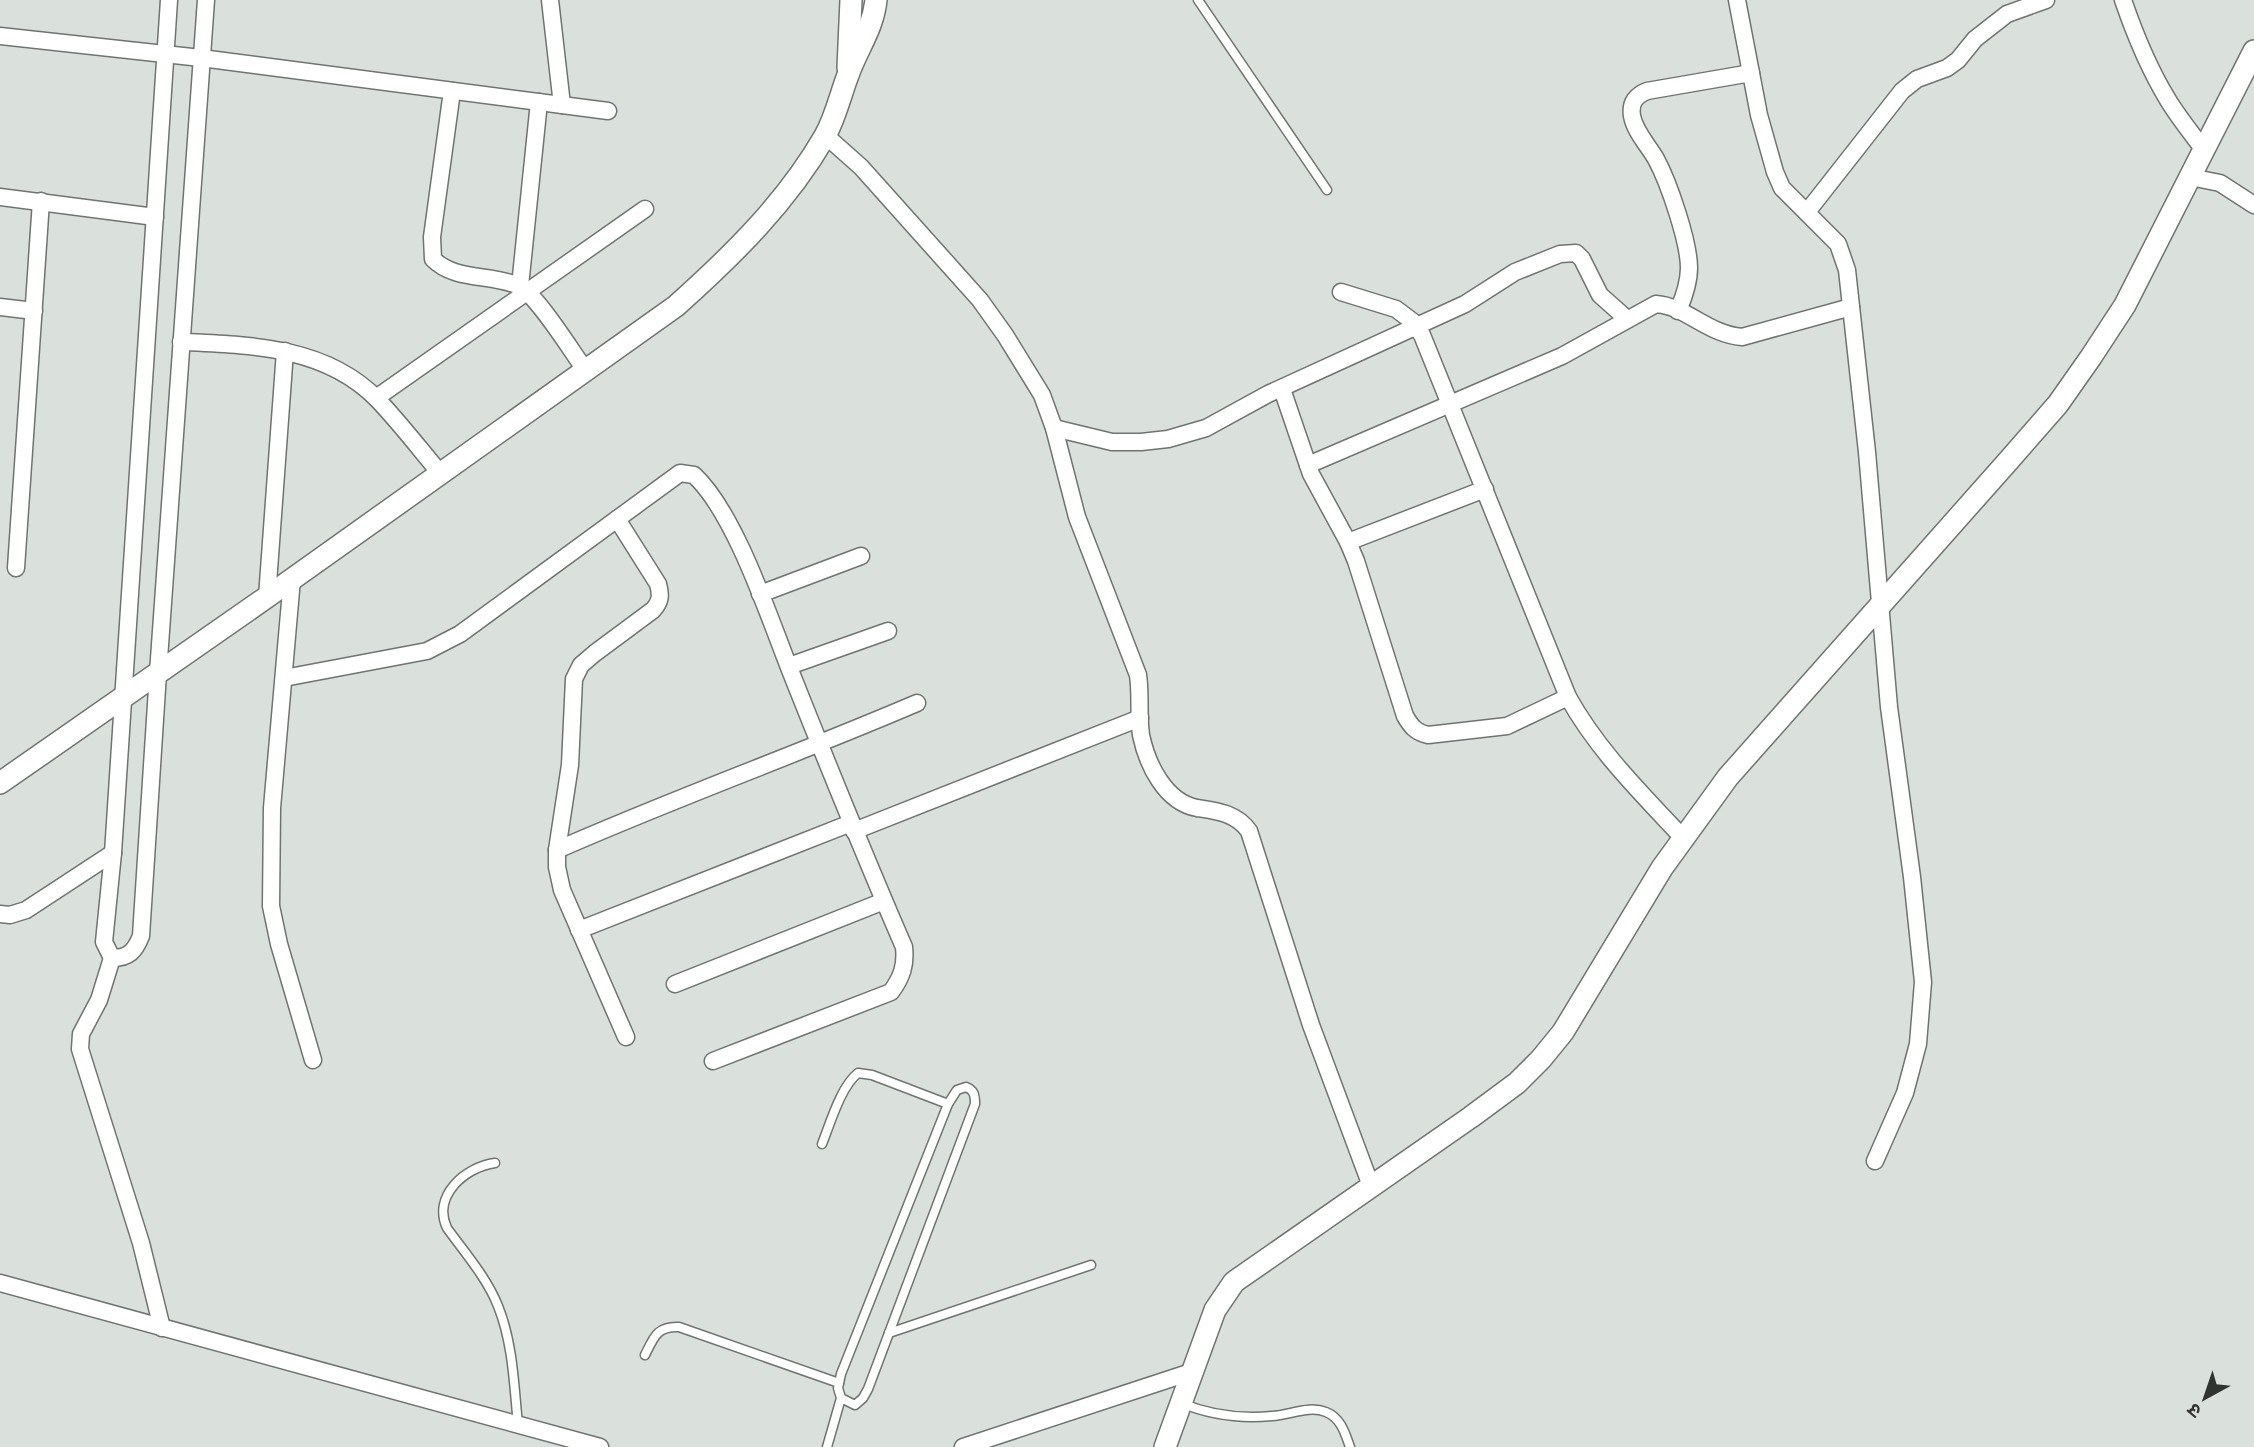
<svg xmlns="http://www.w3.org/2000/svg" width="2254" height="1447" font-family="'Source Sans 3','Noto Sans Devanagari',sans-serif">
<rect width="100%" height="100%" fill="#dae0dc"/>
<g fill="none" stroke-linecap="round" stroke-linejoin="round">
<g stroke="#6f7470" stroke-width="11">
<g id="lane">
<path d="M1198 0 1327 190"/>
<path d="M822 1144C830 1124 841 1086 858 1073L872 1075 948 1104"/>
<path d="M495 1163C465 1167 432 1196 447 1228 465 1253 487 1278 498 1306 513 1343 514 1385 518 1425"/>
<path d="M889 1333 1091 1265"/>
<path d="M645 1355C654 1337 657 1326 679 1327L839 1383"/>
<path d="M1181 1403C1210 1415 1240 1419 1272 1416 1290 1415 1309 1405 1326 1412 1341 1418 1345 1433 1350 1447"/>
<path d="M827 1447 841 1398 838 1388 841 1374 948 1104 957 1090 966 1087C974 1090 975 1095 975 1104L868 1389 863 1398 855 1405 841 1398"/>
</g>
</g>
<g stroke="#6f7470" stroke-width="19">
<g id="street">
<path d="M169 0 113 853 104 942 112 958C129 958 135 951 141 936L158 673 206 0"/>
<path d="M550 0 562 105"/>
<path d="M1737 0 1759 115 1775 172 1782 188 1838 244 1847 270 1867 452 1889 707 1912 877 1923 982 1918 1044 1905 1093 1875 1161"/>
<path d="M2123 0C2135 35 2149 69 2168 100 2179 118 2192 134 2204 150"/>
<path d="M0 36 201 58 608 111"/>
<path d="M452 91 432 237 433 259C454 281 493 274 519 286 537 295 572 352 586 371"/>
<path d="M825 135 861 167 980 300 1005 335 1042 395 1054 428 1077 517 1138 675C1141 695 1138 715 1141 735 1147 764 1165 802 1197 808 1217 811 1236 813 1249 831L1311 1025 1371 1186"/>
<path d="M2190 177 2220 183 2254 205"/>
<path d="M0 197 155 217"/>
<path d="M1807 212 1902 91 1917 79 1947 68 1958 60 1975 39 2007 14 2046 0"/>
<path d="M520 286 539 102"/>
<path d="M1341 292 1396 309 1412 321 1422 335 1568 697C1598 751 1641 793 1683 838"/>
<path d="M0 307 34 311"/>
<path d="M1678 311C1684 297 1689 283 1689 268 1689 242 1669 183 1656 159 1648 145 1635 132 1632 116 1630 103 1635 96 1647 91L1751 73"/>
<path d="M181 342C250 345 325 346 377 399 399 422 419 448 440 473"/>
<path d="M1282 389 1311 474 1348 542 1356 561 1405 716C1411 726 1415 732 1428 735L1507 726 1568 697"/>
<path d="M376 398 645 209"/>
<path d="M1054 428 1112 442H1141L1168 439 1206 428 1268 394 1465 304 1515 272 1560 254 1576 253 1582 259 1600 295 1627 319"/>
<path d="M1308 465 1562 356 1656 304C1686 306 1707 334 1742 337L1851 307"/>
<path d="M617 519 658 584C661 595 661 601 653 610L595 653 581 665 574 679 570 765 557 850V867L562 890 626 1037"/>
<path d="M1348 542 1485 489"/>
<path d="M16 568 41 201"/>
<path d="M292 579 272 808 271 906 279 944 313 1060"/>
<path d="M760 594 861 556"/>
<path d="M267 597 285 351"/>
<path d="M789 666 888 631"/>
<path d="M284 678 427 651 460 634 680 473 694 475C735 513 769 617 790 670 827 763 864 855 904 947 906 965 902 977 891 992L713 1061"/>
<path d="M854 831 1140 718"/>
<path d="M557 850C675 798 798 754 917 703"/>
<path d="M0 914 10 915 26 910 113 853"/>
<path d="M579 930 851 823"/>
<path d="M112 958 99 1000 81 1034 80 1049 141 1243 162 1328"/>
<path d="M675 984 884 901"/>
<path d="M0 1283 600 1447"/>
<path d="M963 1447 1191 1372"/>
</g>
</g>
<g stroke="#6f7470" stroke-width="24">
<g id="secondary">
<path d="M848 68 851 0"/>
<path d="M0 783 267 597 676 306C733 255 787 202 825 136 836 116 840 96 848 75 857 49 873 29 876 0"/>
<path d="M1165 1447 1215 1310 1234 1282 1471 1117 1517 1083 1541 1059 1563 1032 1662 868 1728 777 2010 459 2058 404 2091 357 2125 305 2254 51"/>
</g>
</g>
<use href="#lane" stroke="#fff" stroke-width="8"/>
<use href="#street" stroke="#fff" stroke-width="16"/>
<use href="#secondary" stroke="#fff" stroke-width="21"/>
</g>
<g transform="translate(2205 1398) rotate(220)" stroke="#dae0dc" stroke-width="5" paint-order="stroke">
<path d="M0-5L12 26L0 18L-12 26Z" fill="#313331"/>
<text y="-10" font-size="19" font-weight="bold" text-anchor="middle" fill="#313331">उ</text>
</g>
</svg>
